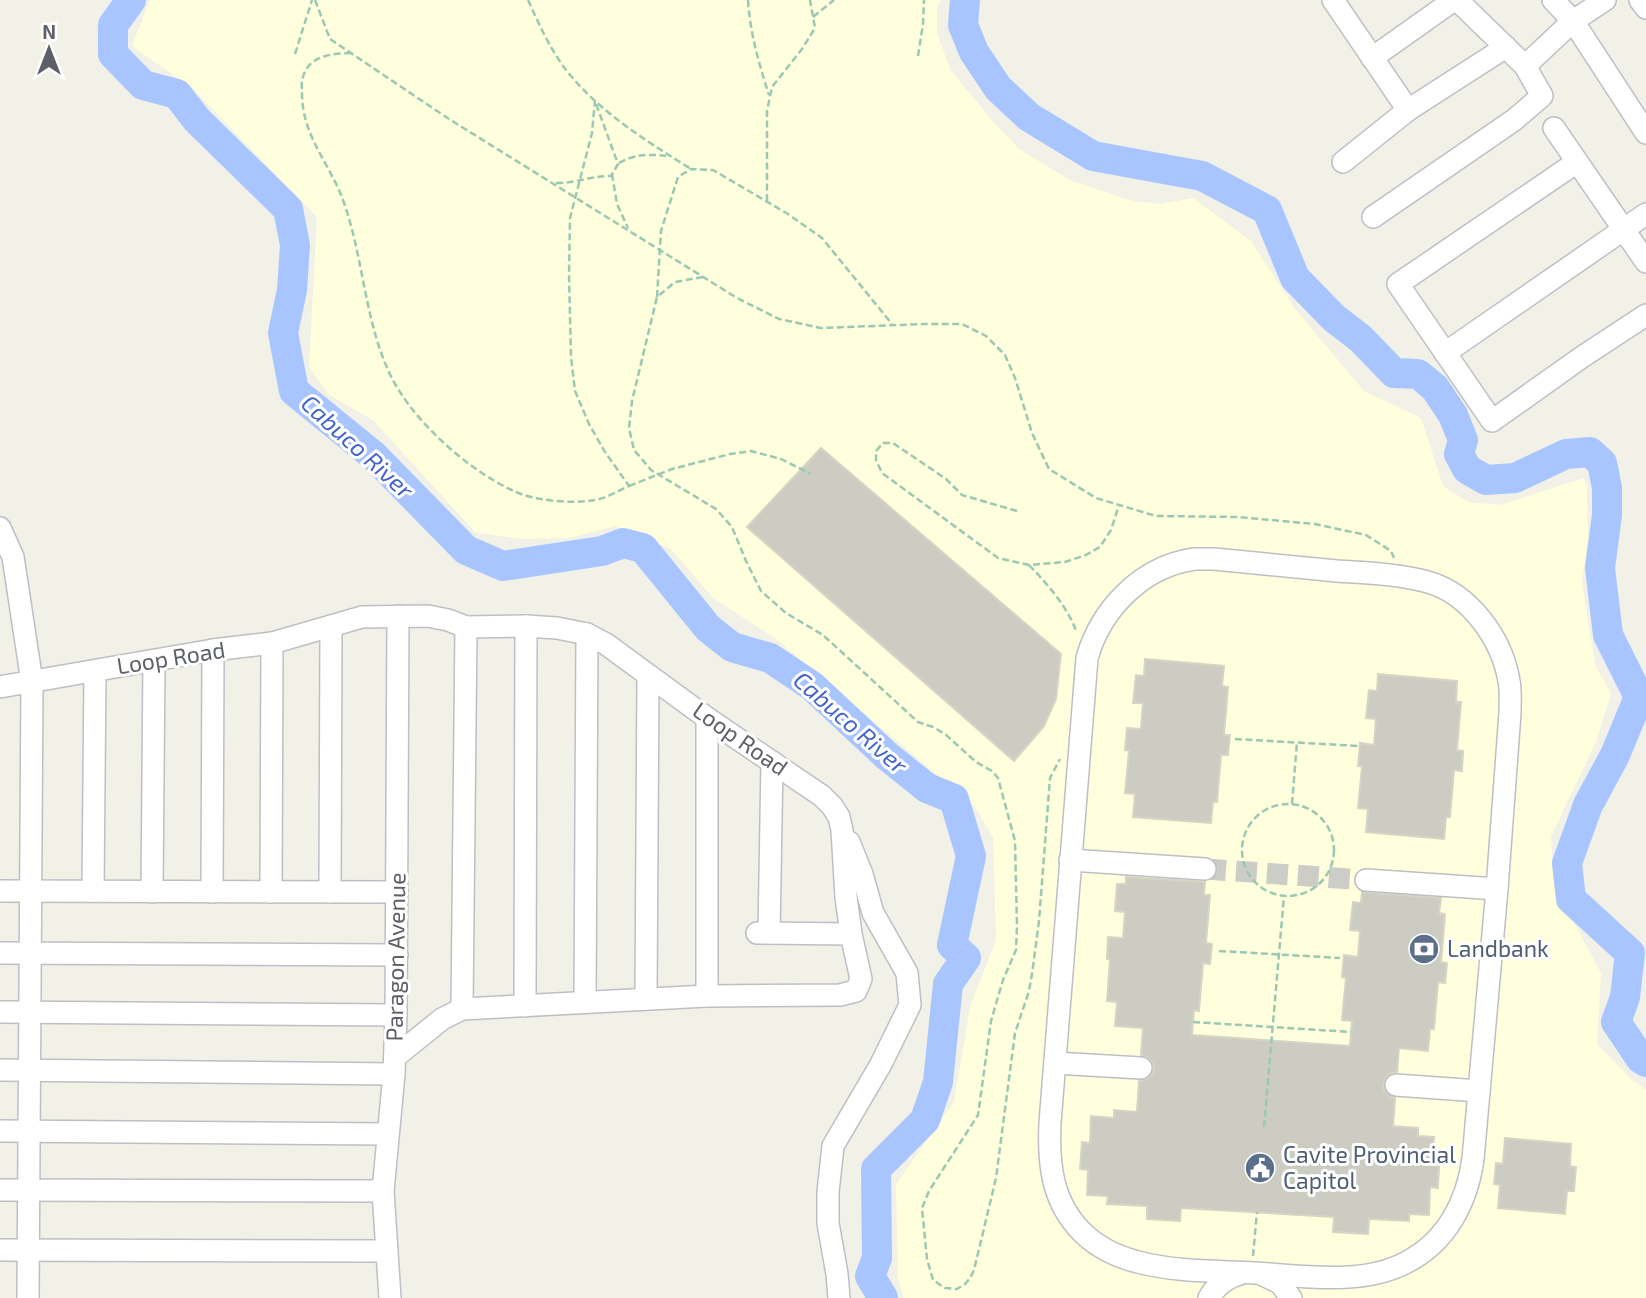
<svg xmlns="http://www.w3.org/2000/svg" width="1646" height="1298" font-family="'Exo 2',sans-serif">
<rect width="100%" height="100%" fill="#f1f1e7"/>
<path fill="#ffffde" d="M150 0H941L937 7V33L950 69 994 123 1019 149 1070 180 1132 201 1162 204 1193 198 1251 241 1295 309 1364 391 1421 418 1443 486 1468 502 1500 505 1584 478 1587 490 1588 538 1582 583 1595 664 1611 694 1596 742 1551 836 1554 886 1601 973 1597 1044 1630 1078 1646 1090V1298H904L898 1279 896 1184 954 1102 970 1007 996 940 993 837 974 806 776 639 712 597 671 549 615 526 570 538 522 539 475 532 374 421 328 394 309 367 317 217 192 88 132 46Z"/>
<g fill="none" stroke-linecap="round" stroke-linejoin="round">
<g stroke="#a9c5ff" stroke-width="30">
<path d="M131 0 113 25V54L143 85 177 94 197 120 288 209 295 245 292 290 283 333 294 391 374 456 466 550 503 566 602 551 623 543 643 548 708 628 732 647 770 658 812 686 887 756 927 788 954 799 971 856 952 945 966 958 948 984 938 1082 925 1120 876 1169 877 1258 870 1276 883 1298"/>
<path d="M965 0 963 25 974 52 998 88 1029 117 1093 156 1202 176 1267 210 1295 278 1334 318 1360 338 1394 373 1418 374 1435 388 1453 415 1463 440 1459 454 1467 469 1486 480 1515 478 1566 454 1590 452 1602 463 1607 488V515L1600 568 1608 635 1639 697 1615 755 1588 805 1567 863 1571 899 1630 953 1625 997 1616 1022 1641 1059 1646 1062"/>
</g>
</g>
<g fill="#ccccc3" stroke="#d6d5c4" stroke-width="2">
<path d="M821 448 1061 654 1056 699 1044 726 1014 761 747 527Z"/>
<path d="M1145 659 1224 666 1222 686 1228 687 1224 735H1230L1228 755H1221L1217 802H1213L1211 823 1133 817 1135 794 1125 793 1129 751 1125 750 1127 728 1141 729 1143 703H1133L1136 675 1144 676Z"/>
<path d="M1378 674 1457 681 1456 702H1461L1457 750 1463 751 1462 771 1454 770 1450 817H1446L1444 839 1366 832 1368 809 1358 808 1362 766H1358L1360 743 1374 745 1376 719 1366 718 1369 690 1377 691Z"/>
<path d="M1126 877 1205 882 1204 895H1210L1206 943 1212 944 1210 964 1203 963 1199 1011 1194 1010 1192 1035 1350 1046 1352 1021 1342 1020 1346 978 1342 977 1344 955 1358 957 1360 931 1350 930 1353 902 1361 903 1362 892 1441 898 1439 913 1445 914 1441 962 1447 963 1445 983 1438 982 1434 1029H1430L1428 1051 1399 1048 1397 1072 1391 1073 1386 1077 1383 1085 1384 1090 1388 1095 1395 1098 1393 1126 1418 1128V1136L1434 1137 1432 1165 1439 1166 1438 1188 1430 1187 1429 1215 1409 1214V1221L1369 1219 1368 1234 1333 1232 1334 1217 1181 1208 1180 1221 1147 1219V1206L1107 1204 1108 1196 1087 1195 1088 1170 1080 1169 1082 1142 1090 1143 1091 1116 1114 1118V1110L1137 1112 1139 1081 1147 1079 1152 1075 1154 1069 1152 1062 1148 1057 1141 1055 1143 1028 1115 1026 1117 1002 1107 1001 1110 959H1107L1108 937 1123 938 1125 912 1115 911 1117 884H1126Z"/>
<path d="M1505 1138 1571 1144 1570 1166 1576 1167 1574 1191H1567L1565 1214 1498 1208 1500 1185 1494 1184 1496 1163 1503 1164Z"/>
</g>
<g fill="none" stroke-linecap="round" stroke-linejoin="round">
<path stroke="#cccdc7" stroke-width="21" stroke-dasharray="21 10" stroke-linecap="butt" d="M1205 869 1366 880"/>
<g stroke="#bebfc6" stroke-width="24">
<g id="minor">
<path d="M1333 0 1408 110"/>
<path d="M1553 0 1573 21 1646 133"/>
<path d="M1640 0 1646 8"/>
<path d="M1372 58 1454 0"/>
<path d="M1525 66 1573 21 1605 0"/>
<path d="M1554 128 1646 262"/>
<path d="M1343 162 1408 110 1506 47"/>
<path d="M1577 162 1398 284 1492 421 1582 357 1646 315"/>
<path d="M1373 217 1514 120 1542 96 1525 66 1457 0"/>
<path d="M1445 353 1646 214"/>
<path d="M0 528 13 557 32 682 28 1298"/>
<path d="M1195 559H1214C1255 563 1296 567 1337 571 1367 573 1399 574 1428 582 1470 594 1502 639 1509 681 1511 691 1510 702 1510 713L1497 889 1473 1159C1467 1202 1447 1241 1407 1262 1363 1286 1303 1276 1255 1273 1216 1271 1176 1272 1138 1262 1118 1257 1097 1247 1082 1232 1052 1202 1048 1164 1050 1123L1087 658C1101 609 1142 566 1195 559Z"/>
<path d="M0 687 213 650 272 643 362 617 428 616 448 620 466 627 526 626 557 628 587 634 606 644 707 718 822 796 832 806 839 817 842 830 846 897 851 934 861 979 856 991 840 995 707 996 462 1009 442 1019 395 1057"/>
<path d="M1070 860 1205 869"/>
<path d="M1366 880 1497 889"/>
<path d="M0 891 397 892"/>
<path d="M93 891 95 671"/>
<path d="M152 892 154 661"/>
<path d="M212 892 213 650"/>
<path d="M271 892 272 643"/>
<path d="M330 892 331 626"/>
<path d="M757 933 851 934"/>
<path d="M769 933 772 762"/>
<path d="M0 953 397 955"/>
<path d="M707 996V718"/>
<path d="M646 999 648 675"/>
<path d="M585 1002 587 634"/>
<path d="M525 1006 526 626"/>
<path d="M462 1009 466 627"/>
<path d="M0 1012 396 1015"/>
<path d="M1055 1063 1141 1068"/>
<path d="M0 1070 394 1074"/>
<path d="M1396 1085 1479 1091"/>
<path d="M0 1131 388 1134"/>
<path d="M0 1190 383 1191"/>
<path d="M0 1250 387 1251"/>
<path d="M1263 1275 1280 1283 1291 1298"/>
<path d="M390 1298 383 1191 394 1074 396 1015 398 616"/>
<path d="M839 1298 837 1274 828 1223V1192L833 1146 881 1064 910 1005 907 973 873 913 862 874 849 842"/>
<path d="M1209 1298C1216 1285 1226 1278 1240 1274"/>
</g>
</g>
<g stroke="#9ac8b2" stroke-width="2.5" stroke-dasharray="7 3.5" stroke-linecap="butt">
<path d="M315 0 330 39 449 119 737 298 779 319 821 328 924 324H962L986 336 1005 355 1015 378 1032 433 1049 469 1096 498 1156 516 1238 517 1315 524 1366 535 1391 551 1394 558"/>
<path d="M528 0C540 26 552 54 571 76 604 115 648 142 691 169"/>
<path d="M748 0C750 33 759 64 769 95"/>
<path d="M813 17 834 0"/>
<path d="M351 53C333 53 308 56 303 77 301 81 302 88 302 93 302 136 329 162 343 200 363 255 364 316 388 370 409 418 468 471 516 492 536 501 573 504 595 500 607 498 618 491 629 486L605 452 589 424 575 391 571 357 569 275 570 218 592 133 595 100"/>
<path d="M295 54 312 0"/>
<path d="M918 56 923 24 924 0"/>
<path d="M619 163C635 154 648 154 666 156"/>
<path d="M612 174 617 204 628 228"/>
<path d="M556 183C577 183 591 176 611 176L618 164 595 101"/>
<path d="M767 201V111L772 87 802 49 815 28 810 0"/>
<path d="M703 277 675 282 657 297 632 401 629 428 634 450 651 470 716 509 732 527 746 561 761 591 786 613 823 635 918 722 933 727 945 734 976 762 992 771 998 778 1015 841 1017 926 1016 950 1003 980 991 1021 978 1115 929 1191 922 1208 927 1259 933 1280 945 1288 957 1289 965 1284 970 1278 974 1270 996 1178 1015 1033 1029 991 1032 974 1039 921 1050 778 1060 759"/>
<path d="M657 297 661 231 678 177 691 169 713 170 788 214 822 238 892 324"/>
<path d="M629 486 672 469 730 454 751 451 781 459 811 474"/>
<path d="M1017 511 962 495 946 479 893 443H883L876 451V460L882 473 998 558 1029 565 1065 562 1086 555 1100 547 1111 530 1119 505"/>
<path d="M1029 565C1049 586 1067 606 1077 633"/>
<path d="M1235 739 1358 746"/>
<path d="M1292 804 1297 742"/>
<circle cx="1288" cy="850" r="46"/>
<path d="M1219 951 1340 958"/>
<path d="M1193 1022 1351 1032"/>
<path d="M1264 1127 1284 896"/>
<path d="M1253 1256 1257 1212"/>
</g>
<use href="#minor" stroke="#fff" stroke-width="21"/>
</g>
<defs>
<g id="bank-disc" transform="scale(1.575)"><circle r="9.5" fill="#5c6f8a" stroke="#fff"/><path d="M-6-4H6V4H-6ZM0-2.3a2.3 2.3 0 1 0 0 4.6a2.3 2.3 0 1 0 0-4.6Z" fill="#fff"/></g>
<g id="civic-disc" transform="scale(1.575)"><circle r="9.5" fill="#5c6f8a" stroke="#fff"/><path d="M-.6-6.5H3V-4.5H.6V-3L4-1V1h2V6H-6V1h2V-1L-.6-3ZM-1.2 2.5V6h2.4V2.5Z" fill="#fff"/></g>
</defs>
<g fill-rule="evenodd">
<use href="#bank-disc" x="1424" y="949"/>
<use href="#civic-disc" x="1260" y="1168"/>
</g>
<g text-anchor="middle" stroke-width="6" stroke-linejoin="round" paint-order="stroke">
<g font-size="23" fill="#5e6068" stroke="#fff">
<text transform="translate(171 658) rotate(-9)" y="8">Loop Road</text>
<text transform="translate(740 739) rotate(35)" y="8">Loop Road</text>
<text transform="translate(396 957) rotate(-89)" y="8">Paragon Avenue</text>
</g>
<g font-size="23" fill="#4e5e75" stroke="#fff" text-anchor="start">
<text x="1447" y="957">Landbank</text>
<text x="1283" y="1163">Cavite Provincial<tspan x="1283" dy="26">Capitol</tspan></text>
</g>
<g font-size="24" font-style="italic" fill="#4365ca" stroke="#fff">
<text transform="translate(357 447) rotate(42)" y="8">Cabuco River</text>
<text transform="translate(850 723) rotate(41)" y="8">Cabuco River</text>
</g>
</g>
<g transform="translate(49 49)" stroke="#ffffff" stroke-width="5" paint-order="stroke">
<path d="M0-5L12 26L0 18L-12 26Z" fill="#5e6068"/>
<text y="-10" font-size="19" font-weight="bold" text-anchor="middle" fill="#5e6068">N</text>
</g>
</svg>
